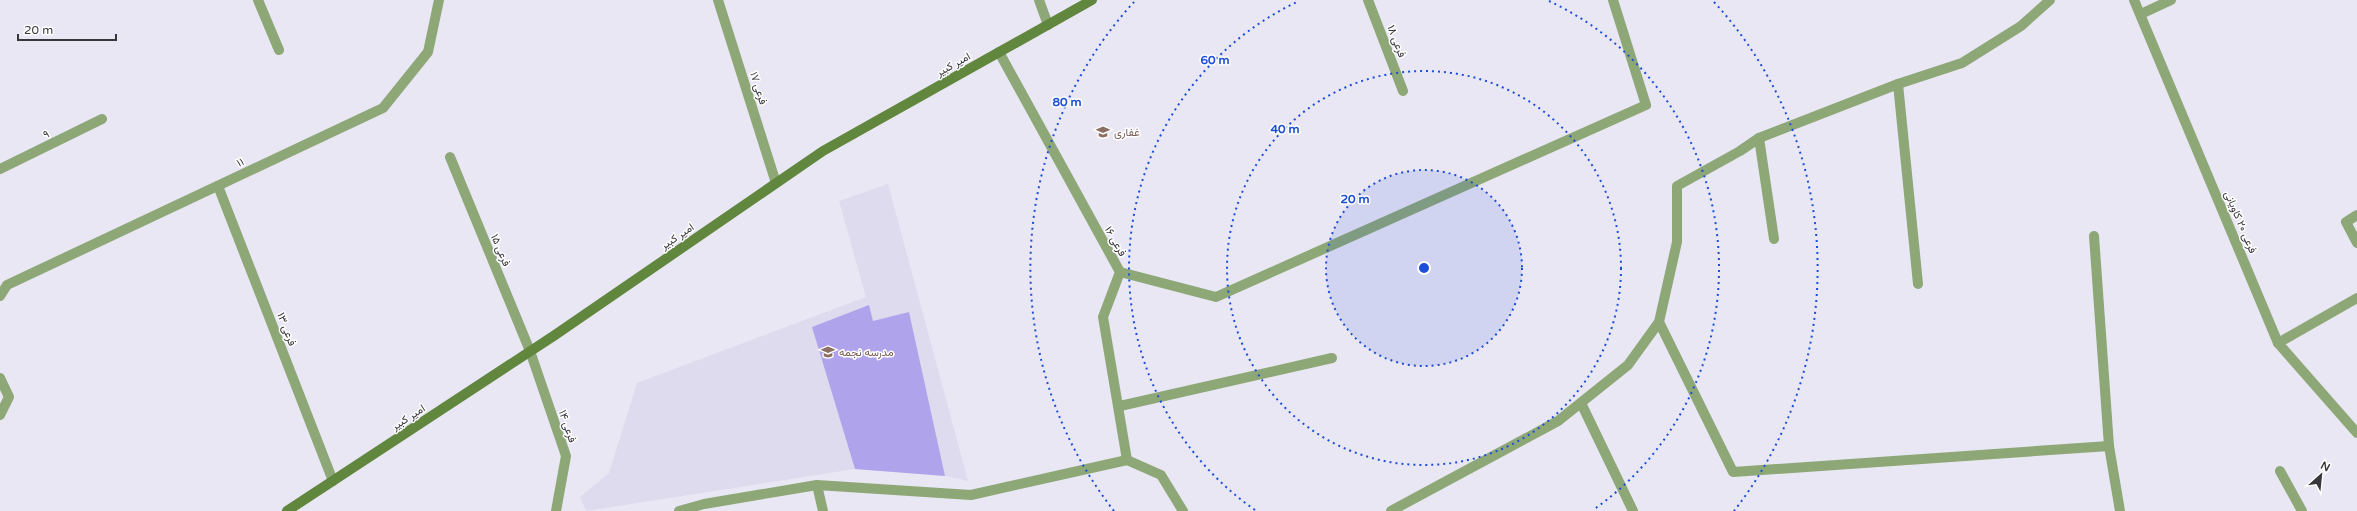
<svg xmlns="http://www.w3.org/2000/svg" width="2357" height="511" font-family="'Varela Round',Vazirmatn,sans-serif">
<rect width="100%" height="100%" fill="#e9e7f4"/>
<path fill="#dedbee" d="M888 184 968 481 945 476 855 469 586 511 580 497 609 473 637 383 866 297 839 201Z"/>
<path fill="#afa3ec" d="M869 305 873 321 909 312 945 476 855 469 812 327Z"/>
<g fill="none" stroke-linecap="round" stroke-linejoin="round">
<g stroke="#8da777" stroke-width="10">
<path d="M258 0 279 50"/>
<path d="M718 0 776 183"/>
<path d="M1039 0 1048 25"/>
<path d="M1368 0 1403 91"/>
<path d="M2134 0 2278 343 2357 433"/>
<path d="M2141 14 2171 0"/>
<path d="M999 52 1120 272 1103 317 1127 460"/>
<path d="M1898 84 1918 284"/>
<path d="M1759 138 1774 239"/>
<path d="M450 157 530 351 566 456 556 511"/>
<path d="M0 169 102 119"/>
<path d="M218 186 333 481"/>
<path d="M2357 215 2346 222 2357 243"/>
<path d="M2094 236 2109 446 2120 511"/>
<path d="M1120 272 1216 297 1646 105 1613 0"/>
<path d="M0 296 7 285 383 108 428 52 439 0"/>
<path d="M1659 322 1733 472 2109 446"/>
<path d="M2278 343 2357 298"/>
<path d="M0 378 9 397 0 415"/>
<path d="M1581 403 1633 511"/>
<path d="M1120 406 1332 358"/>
<path d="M2280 471 2302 511"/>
<path d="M817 485 823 511"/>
<path d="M679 511 704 504 817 485 971 495 1127 460 1161 475 1183 511"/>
<path d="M1391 511 1558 421 1628 365 1659 322 1677 242V186L1740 151 1759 138 1898 84 1962 63 2021 26 2050 0"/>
</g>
<path stroke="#61863d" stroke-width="10" d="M287 511 555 335 823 151 1092 0"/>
</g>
<circle cx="1424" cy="268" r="98" fill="#1d4ed8" fill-opacity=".12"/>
<g fill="none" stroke="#1d4ed8" stroke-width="2" stroke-dasharray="2 4">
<circle cx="1424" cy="268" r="98"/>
<circle cx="1424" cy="268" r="197"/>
<path d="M1255 510A295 295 0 0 1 1299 1M1549 1A295 295 0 0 1 1593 510"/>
<path d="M1114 511A394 394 0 0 1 1134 2M1714 2A394 394 0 0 1 1734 511"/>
</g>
<defs>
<g id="school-bare" transform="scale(1.08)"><path d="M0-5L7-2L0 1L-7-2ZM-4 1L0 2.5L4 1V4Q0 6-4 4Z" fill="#8d6e63" stroke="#fff" stroke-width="2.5" paint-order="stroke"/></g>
</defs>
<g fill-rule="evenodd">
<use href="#school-bare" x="1103" y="132"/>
<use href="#school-bare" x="828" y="352"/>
</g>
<g text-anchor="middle" stroke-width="3" stroke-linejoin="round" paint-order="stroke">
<g font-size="11" fill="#37363b" stroke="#fff">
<text transform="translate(1397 41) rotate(69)" y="4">فرعی ۱۸</text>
<text transform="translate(953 64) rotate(-29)" y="4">امیر کبیر</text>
<text transform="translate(759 88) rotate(72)" y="4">فرعی ۱۷</text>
<text transform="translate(46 134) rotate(-27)" y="4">۹</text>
<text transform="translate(240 162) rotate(-25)" y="4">۱۱</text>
<text transform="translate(2241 222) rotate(67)" y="4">فرعی ۲۰ کاویانی</text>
<text transform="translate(677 236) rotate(-34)" y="4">امیر کبیر</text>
<text transform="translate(1116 241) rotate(61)" y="4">فرعی ۱۶</text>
<text transform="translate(501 250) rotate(67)" y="4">فرعی ۱۵</text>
<text transform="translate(287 329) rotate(69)" y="4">فرعی ۱۳</text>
<text transform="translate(408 417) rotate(-33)" y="4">امیر کبیر</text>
<text transform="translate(568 426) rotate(71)" y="4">فرعی ۱۴</text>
</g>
<g font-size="11" fill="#785e54" stroke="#fff" text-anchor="start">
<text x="1114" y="136">غفاری</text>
<text x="839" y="356">مدرسه نجمه</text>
</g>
</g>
<circle cx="1424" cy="268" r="6" fill="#1d4ed8" stroke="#fff" stroke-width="2"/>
<g font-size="12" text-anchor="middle" font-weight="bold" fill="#1d4ed8" stroke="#fff" stroke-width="3" stroke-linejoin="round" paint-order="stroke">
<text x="1215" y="64">60 m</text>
<text x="1067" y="106">80 m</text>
<text x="1285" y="133">40 m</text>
<text x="1355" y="203">20 m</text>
</g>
<g transform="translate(2321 475) rotate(27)" stroke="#ffffff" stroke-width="3" paint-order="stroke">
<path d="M0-3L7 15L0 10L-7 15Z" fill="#37363b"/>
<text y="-6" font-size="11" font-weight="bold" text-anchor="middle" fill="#37363b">N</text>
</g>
<path d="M18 34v6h98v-6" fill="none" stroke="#37363b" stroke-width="2"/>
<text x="24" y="34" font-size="12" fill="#37363b" stroke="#ffffff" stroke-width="3" paint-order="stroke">20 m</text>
</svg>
